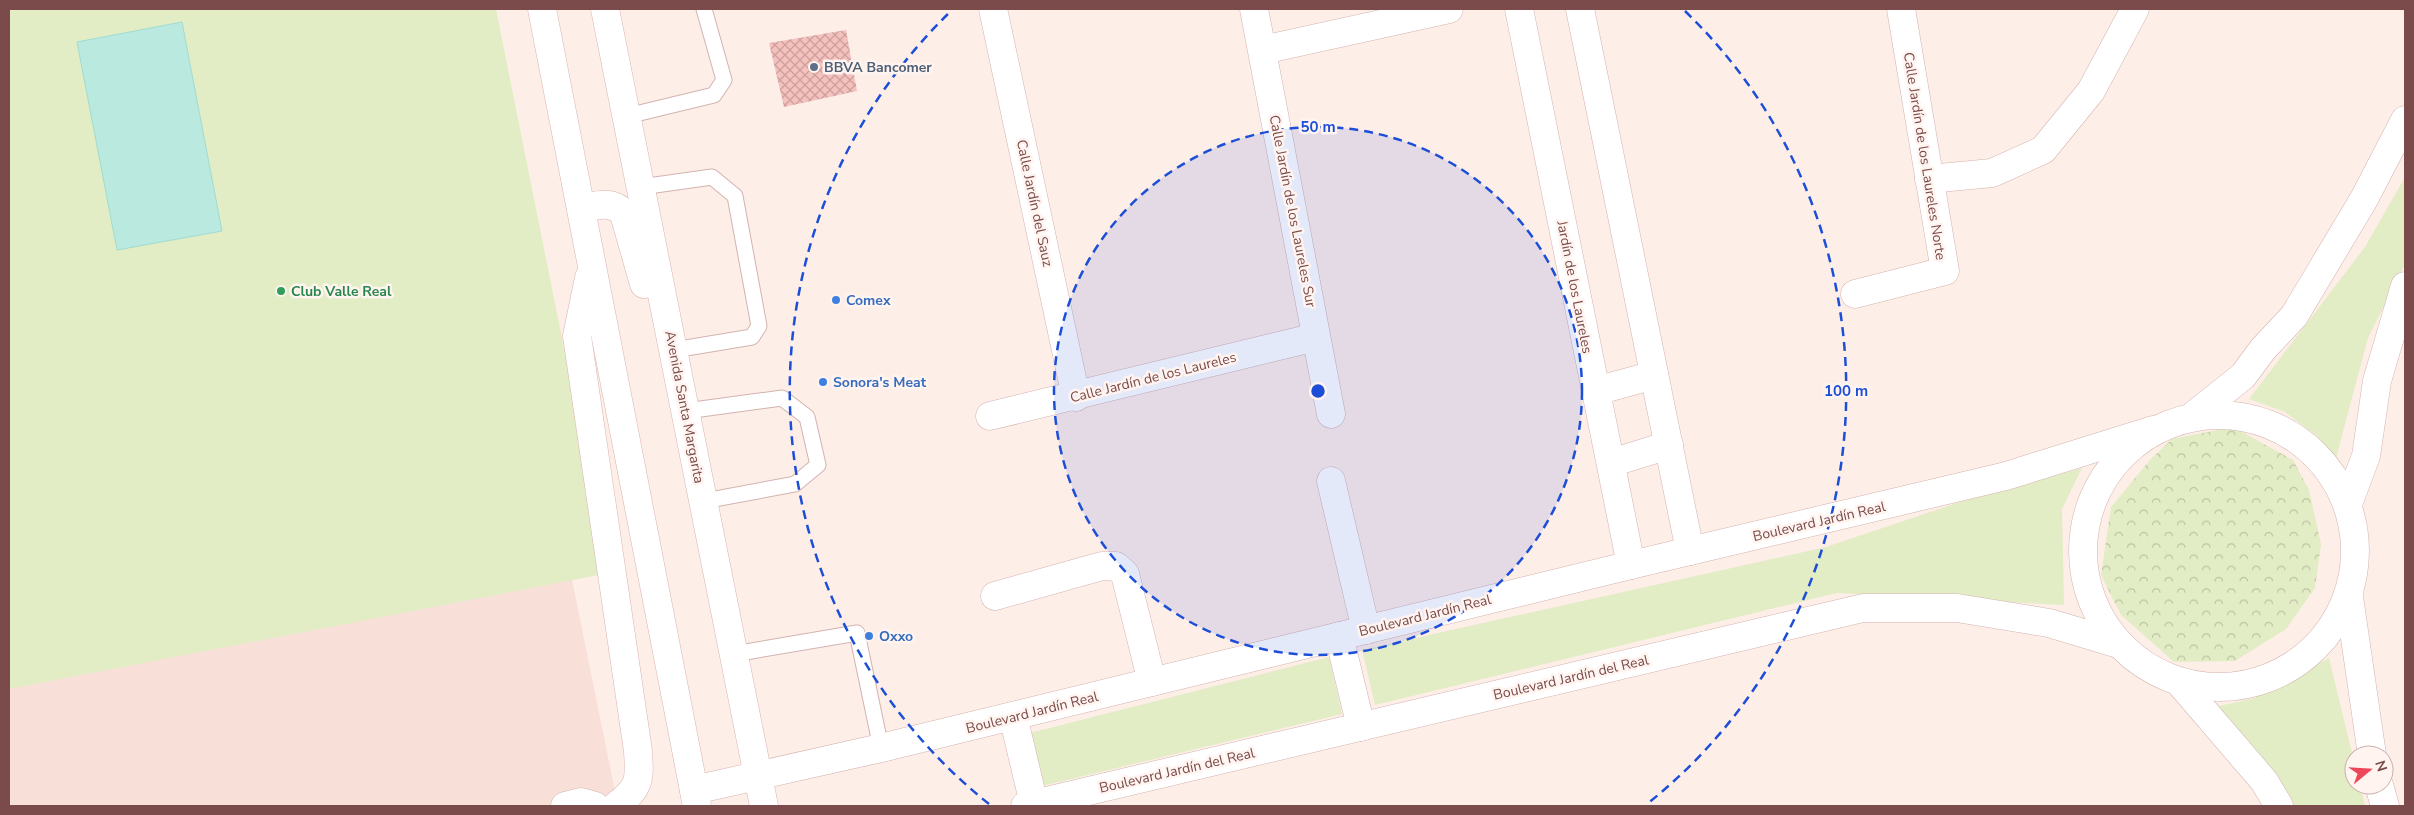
<svg xmlns="http://www.w3.org/2000/svg" width="2414" height="815" font-family="'Nunito Sans',sans-serif">
<defs>
<pattern id="forest-crowns" width="20" height="18" patternUnits="userSpaceOnUse" patternTransform="scale(1.25)"><rect width="20" height="18" fill="#e2edc5"/><path d="M2 6a3 3 0 1 1 6 0M12 15a3 3 0 1 1 6 0" fill="none" stroke="#bcc2a2"/></pattern>
<pattern id="building-cross-hatch" width="8" height="8" patternUnits="userSpaceOnUse" patternTransform="scale(1.25)"><rect width="8" height="8" fill="#f5c1be"/><path d="M0 0l8 8M0 8l8-8" fill="none" stroke="#cb9f9c"/></pattern>
</defs>
<rect width="100%" height="100%" fill="#feeee8"/>
<path fill="#f8e0d9" d="M9 9H456L618 806H9Z"/>
<g fill="#e2edc5">
<path d="M9 9H496L609 573 9 689Z"/>
<path d="M2405 177V264L2368 338 2336 458 2316 435 2285 412 2249 399 2365 247Z"/>
<path d="M2082 468 2062 509 2064 605 1837 593 1375 705 1362 650 1826 547 1960 502Z"/>
<path d="M1329 657 1342 714 1042 786 1030 733Z"/>
<path d="M2329 658 2354 761V785H2360L2365 806H2288L2219 706 2255 698Z"/>
</g>
<path fill="url(#forest-crowns)" d="M2233 427 2293 460 2309 490 2321 544 2315 588 2286 629 2235 661 2174 662 2121 615 2101 575 2111 507 2149 461 2172 439Z"/>
<path fill="#bae9e0" stroke="#a0dcd1" d="M182 22 222 231 117 250 77 42Z"/>
<path fill="url(#building-cross-hatch)" d="M846 30 857 91 784 107 769 43Z"/>
<g fill="none" stroke-linecap="round" stroke-linejoin="round">
<g stroke="#d3b3af" stroke-width="17">
<g id="lane">
<path d="M627 116 714 95 724 80 704 9"/>
<path d="M641 187 712 177 735 196 759 326 752 337 674 350"/>
<path d="M686 411 782 398 807 417 818 465 795 484 704 501"/>
<path d="M734 654 857 633 881 748"/>
</g>
</g>
<g stroke="#d3b3af" stroke-width="29">
<g id="street">
<path d="M993 9 1076 397"/>
<path d="M1254 9 1331 414"/>
<path d="M1519 9 1631 565"/>
<path d="M1580 9 1690 551"/>
<path d="M1263 50 1449 9"/>
<path d="M1929 179 1992 173 2043 150 2091 91 2135 9"/>
<path d="M1855 294 1945 271 1901 9"/>
<path d="M1596 391 1654 375"/>
<circle cx="2219" cy="551" r="136"/>
<path d="M2194 415 2243 376 2263 349 2294 316 2364 199 2405 120"/>
<path d="M990 416 1316 337"/>
<path d="M1611 463 1669 445"/>
<path d="M1331 481 1366 630"/>
<path d="M2348 504 2366 456 2377 381 2405 286"/>
<path d="M995 596 1102 566H1116L1125 574 1152 682"/>
<path d="M2349 597 2372 755"/>
<path d="M1339 636 1361 727"/>
<path d="M2179 682 2264 781 2279 806"/>
<path d="M1013 716 1034 804"/>
<path d="M2379 785 2385 806"/>
<path d="M694 790 881 748 1631 565 2006 476 2153 430"/>
<path d="M565 806 581 802 595 806"/>
<path d="M1025 806 1863 608H1957L2049 623 2119 644"/>
</g>
</g>
<g stroke="#d9b3af" stroke-width="29">
<g id="secondary">
<path d="M542 9 697 806"/>
<path d="M605 9 764 806"/>
<path d="M581 208C598 205 613 200 624 214L644 284"/>
<path d="M589 278 577 336 638 751C640 781 640 787 616 806"/>
</g>
</g>
<use href="#lane" stroke="#fff" stroke-width="15"/>
<use href="#street" stroke="#fff" stroke-width="28"/>
<use href="#secondary" stroke="#fff" stroke-width="28"/>
</g>
<circle cx="1318" cy="391" r="264" fill="#1d4ed8" fill-opacity=".12"/>
<g fill="none" stroke="#1d4ed8" stroke-width="2.5" stroke-dasharray="9 6">
<circle cx="1318" cy="391" r="264"/>
<path d="M989 804A528 528 0 0 1 951 11M1685 11A528 528 0 0 1 1647 804"/>
</g>
<circle fill="#5c6f8a" stroke="#fff4f0" stroke-width="2" cx="814" cy="67" r="5"/>
<circle fill="#2e9e5b" stroke="#fff4f0" stroke-width="2" cx="281" cy="291" r="5"/>
<g fill="#3f7fe0" stroke="#fff4f0" stroke-width="2">
<circle cx="836" cy="300" r="5"/>
<circle cx="823" cy="382" r="5"/>
<circle cx="869" cy="636" r="5"/>
</g>
<g text-anchor="middle" stroke-width="5" stroke-linejoin="round" paint-order="stroke">
<g font-size="14" font-weight="bold" fill="#4e5e75" stroke="#fff4f0" text-anchor="start">
<text x="824" y="72">BBVA Bancomer</text>
</g>
<g font-size="14" fill="#7a4b4a" stroke="#fff4f0">
<text transform="translate(1925 156) rotate(81)" y="5">Calle Jardín de los Laureles Norte</text>
<text transform="translate(1035 203) rotate(78)" y="5">Calle Jardín del Sauz</text>
<text transform="translate(1293 211) rotate(79)" y="5">Calle Jardín de los Laureles Sur</text>
<text transform="translate(1575 287) rotate(79)" y="5">Jardín de los Laureles</text>
<text transform="translate(1153 377) rotate(-14)" y="5">Calle Jardín de los Laureles</text>
<text transform="translate(685 407) rotate(79)" y="5">Avenida Santa Margarita</text>
<text transform="translate(1819 521) rotate(-13)" y="5">Boulevard Jardín Real</text>
<text transform="translate(1425 615) rotate(-14)" y="5">Boulevard Jardín Real</text>
<text transform="translate(1571 677) rotate(-13)" y="5">Boulevard Jardín del Real</text>
<text transform="translate(1032 712) rotate(-14)" y="5">Boulevard Jardín Real</text>
<text transform="translate(1177 770) rotate(-13)" y="5">Boulevard Jardín del Real</text>
</g>
<g font-size="14" font-weight="bold" fill="#27864d" stroke="#fff4f0" text-anchor="start">
<text x="291" y="296">Club Valle Real</text>
</g>
<g font-size="14" font-weight="bold" fill="#366cbe" stroke="#fff4f0" text-anchor="start">
<text x="846" y="305">Comex</text>
<text x="833" y="387">Sonora's Meat</text>
<text x="879" y="641">Oxxo</text>
</g>
</g>
<circle cx="1318" cy="391" r="8" fill="#1d4ed8" stroke="#fff4f0" stroke-width="2.5"/>
<g font-size="15" text-anchor="middle" font-weight="bold" fill="#1d4ed8" stroke="#fff4f0" stroke-width="5" stroke-linejoin="round" paint-order="stroke">
<text x="1318" y="132">50 m</text>
<text x="1846" y="396">100 m</text>
</g>
<rect width="2414" height="815" fill="none" stroke="#7a4b4a" stroke-width="20"/>
<g transform="translate(2369 770) rotate(72)"><circle r="24" fill="#fff4f0" stroke="#cab0ae"/>
<path d="M0-4L9 19L0 12L-9 19Z" fill="#ee4759"/>
<text y="-8" font-size="14" font-weight="bold" text-anchor="middle" fill="#7a4b4a">N</text>
</g>
</svg>
